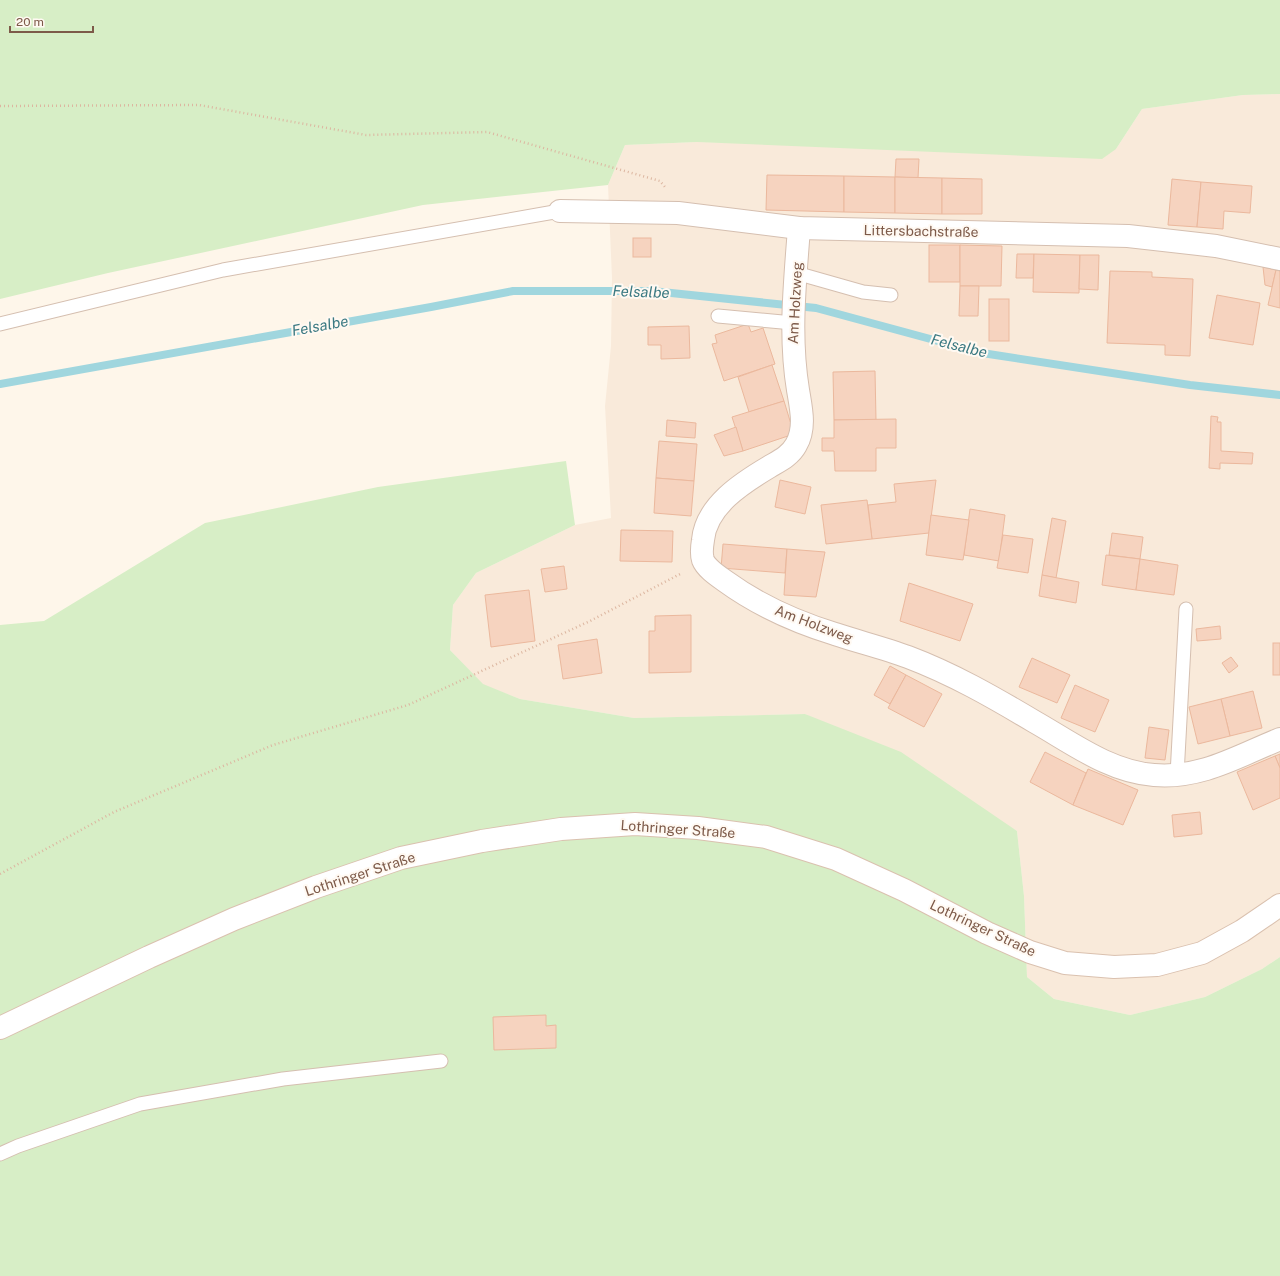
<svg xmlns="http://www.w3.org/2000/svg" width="1280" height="1276" font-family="'Public Sans',sans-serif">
<rect width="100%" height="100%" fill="#fef6ea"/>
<path fill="#f9eada" d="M1280 94V957L1262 969 1205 997 1130 1015 1054 999 1027 977 1024 896 1017 831 805 714 634 718 520 699 483 685 450 650 453 605 476 573 575 525 611 518 605 406 611 346 612 278 608 185 625 145 697 142 1116 149 1142 109 1243 95Z"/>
<g fill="#d7eec6">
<path d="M0 0H1280V94L1243 95 1142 109 1116 149 1102 159 697 142 625 145 608 185 423 205 108 273 0 299Z"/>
<path d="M566 461 575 525 476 573 453 605 450 650 483 684 520 699 634 718 805 714 901 752 1017 831 1024 896 1027 977 1054 999 1130 1015 1205 997 1262 969 1280 957V1276H0V625L44 621 205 523 378 487Z"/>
</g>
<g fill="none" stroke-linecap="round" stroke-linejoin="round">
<path stroke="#a0d6de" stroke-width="8" d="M0 384 431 307 513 291H652L816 308 982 353 1190 385 1280 395"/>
</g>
<g fill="#f6d3bf" stroke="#ebb89d">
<path d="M896 159H919L918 178 895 177Z"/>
<path d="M767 175 844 176V212L766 210Z"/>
<path d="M844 176 895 177V213L844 212Z"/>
<path d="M895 177 942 178V214L895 213Z"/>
<path d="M942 178 982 179V214H942Z"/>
<path d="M1172 179 1201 182 1197 227 1168 225Z"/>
<path d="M1201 182 1252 186 1250 213 1224 211 1223 229 1197 227Z"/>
<rect x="633" y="238" width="18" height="19"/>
<rect x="929" y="245" width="31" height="37"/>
<path d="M960 245 1002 246 1001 286H960Z"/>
<path d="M1017 254H1034L1033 278H1016Z"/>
<path d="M1034 254 1080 255 1079 293 1033 292Z"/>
<path d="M1080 255H1099L1098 290 1079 289Z"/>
<path d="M1263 267 1276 270 1272 287 1265 285Z"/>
<path d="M1276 270 1280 271V308L1268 305Z"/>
<path d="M1110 271 1152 272V277L1193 279 1190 356 1165 355V345L1107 343Z"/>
<path d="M960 286H979L978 316H959Z"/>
<path d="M1217 295 1260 303 1253 345 1209 338Z"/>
<rect x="989" y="299" width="20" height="42"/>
<path d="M748 324 751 332 763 328 775 364 724 381 712 344 717 343 715 335Z"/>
<path d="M689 326 690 358 661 359V345H648V327Z"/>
<path d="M772 365 784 401 749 412 738 377Z"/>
<path d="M875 371 876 420H834L833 372Z"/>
<path d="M784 401 794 434 743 451 732 417Z"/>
<path d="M1211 416 1218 417 1217 422H1221V451L1253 453 1252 464 1220 463V469L1209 468Z"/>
<path d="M896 419V448H876V471H835L834 451H822V438H834V420Z"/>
<path d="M667 420 696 423 695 438 666 436Z"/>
<path d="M736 427 743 451 724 456 714 435Z"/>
<path d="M659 441 697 444 694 481 656 478Z"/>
<path d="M656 478 694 481 691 516 654 513Z"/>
<path d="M780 480 811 487 805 514 775 507Z"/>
<path d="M936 480 929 533 872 539 868 505 896 502 894 484Z"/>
<path d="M867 500 872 539 826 544 821 505Z"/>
<path d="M970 509 1005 515 999 561 964 555Z"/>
<path d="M931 515 969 520 963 560 926 555Z"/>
<path d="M1052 518 1066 521 1056 578 1042 575Z"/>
<path d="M621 530 673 531 672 562 620 561Z"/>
<path d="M1112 533 1143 537 1140 559 1109 555Z"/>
<path d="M1003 535 1033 539 1028 573 997 568Z"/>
<path d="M723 544 787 549 785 573 721 568Z"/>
<path d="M787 549 825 552 816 597 784 595Z"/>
<path d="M1106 555 1140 559 1136 590 1102 585Z"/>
<path d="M1140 559 1178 565 1174 595 1136 590Z"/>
<path d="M564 566 567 589 545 592 541 569Z"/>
<path d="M1042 575 1079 582 1076 603 1039 596Z"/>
<path d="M909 583 973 604 960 641 900 621Z"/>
<path d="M529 590 535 641 491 647 485 595Z"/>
<path d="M691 615V672L649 673V631H655V616Z"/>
<path d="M1220 626 1221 639 1197 641 1196 629Z"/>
<path d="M597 639 602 673 563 679 558 645Z"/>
<rect x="1273" y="643" width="7" height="32"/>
<path d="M1231 657 1238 666 1229 673 1222 663Z"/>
<path d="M1032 658 1070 675 1057 703 1019 687Z"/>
<path d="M890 666 906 675 890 704 874 695Z"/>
<path d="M906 675 942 694 924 727 888 708Z"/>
<path d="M1075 685 1109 700 1095 732 1061 718Z"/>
<path d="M1253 691 1262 728 1230 736 1221 699Z"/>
<path d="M1221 699 1230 736 1198 744 1189 707Z"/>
<path d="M1149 727 1169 730 1165 760 1145 758Z"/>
<path d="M1045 752 1086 773 1073 805 1030 782Z"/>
<path d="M1280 754V768L1275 756Z"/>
<path d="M1275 756 1280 768V798L1253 810 1237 772Z"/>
<path d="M1088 769 1138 790 1123 825 1073 805Z"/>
<path d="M1200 812 1202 834 1174 837 1172 815Z"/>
<path d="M546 1015V1026L556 1025V1048L494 1050 493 1017Z"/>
</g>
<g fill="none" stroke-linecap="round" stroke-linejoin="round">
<g stroke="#d5bfb0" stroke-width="15">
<g id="service">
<path d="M796 273 863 292 891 295"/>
<path d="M718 316 793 323"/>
<path d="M0 324 223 270 560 211"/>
<path d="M1177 775 1186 609"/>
<path d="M0 1154 18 1146 140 1104 283 1079 441 1061"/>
</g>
</g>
<g stroke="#d5bfb0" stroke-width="24">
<g id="minor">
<path d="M560 211 678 213 799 228 1128 236 1216 246 1280 259"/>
<path d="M799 228C795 283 789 335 798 390 801 408 806 428 796 445 790 456 779 461 769 467 742 483 706 506 703 540 702 546 701 554 703 560 706 568 718 576 725 581 758 605 796 622 835 634 859 642 884 648 908 657 953 674 993 697 1035 722 1072 743 1110 772 1154 775 1201 779 1238 756 1280 739"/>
</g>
</g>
<g stroke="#dac1af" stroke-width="24">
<path id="secondary" d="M0 1028 149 957 234 919 316 887 401 858 482 841 561 829 635 824 698 828 766 837 836 859 904 890 987 933 1030 952 1065 963 1114 967 1157 965 1202 953 1242 931 1280 905"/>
</g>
<g stroke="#dcb6a0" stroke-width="2.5" stroke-dasharray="1 3" stroke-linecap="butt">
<path d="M0 106 199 105 366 135 487 132 660 181 665 187"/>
<path d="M0 874 114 812 273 745 408 705 590 621 682 573"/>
</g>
<use href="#service" stroke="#fff" stroke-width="13"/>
<use href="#minor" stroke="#fff" stroke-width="22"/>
<use href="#secondary" stroke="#fff" stroke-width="22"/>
</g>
<g text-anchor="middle" stroke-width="4" stroke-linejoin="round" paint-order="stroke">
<g font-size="14" fill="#7d5a49" stroke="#fff9f2">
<text transform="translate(921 231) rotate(1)" y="5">Littersbachstraße</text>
<text transform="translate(795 303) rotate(-87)" y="5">Am Holzweg</text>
<text transform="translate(814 624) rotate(21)" y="5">Am Holzweg</text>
<text transform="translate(678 829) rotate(4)" y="5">Lothringer Straße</text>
<text transform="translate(360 874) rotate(-18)" y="5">Lothringer Straße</text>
<text transform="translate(983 928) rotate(25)" y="5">Lothringer Straße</text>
</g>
<g font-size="15" font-style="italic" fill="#3b7982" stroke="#fff9f2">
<text transform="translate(641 292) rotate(2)" y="5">Felsalbe</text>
<text transform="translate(320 326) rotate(-10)" y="5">Felsalbe</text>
<text transform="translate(959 346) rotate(14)" y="5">Felsalbe</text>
</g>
</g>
<path d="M10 26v6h83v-6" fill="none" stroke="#7d5a49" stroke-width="2"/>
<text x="16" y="26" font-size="12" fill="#7d5a49" stroke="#fff9f2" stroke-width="3" paint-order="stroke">20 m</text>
</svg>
